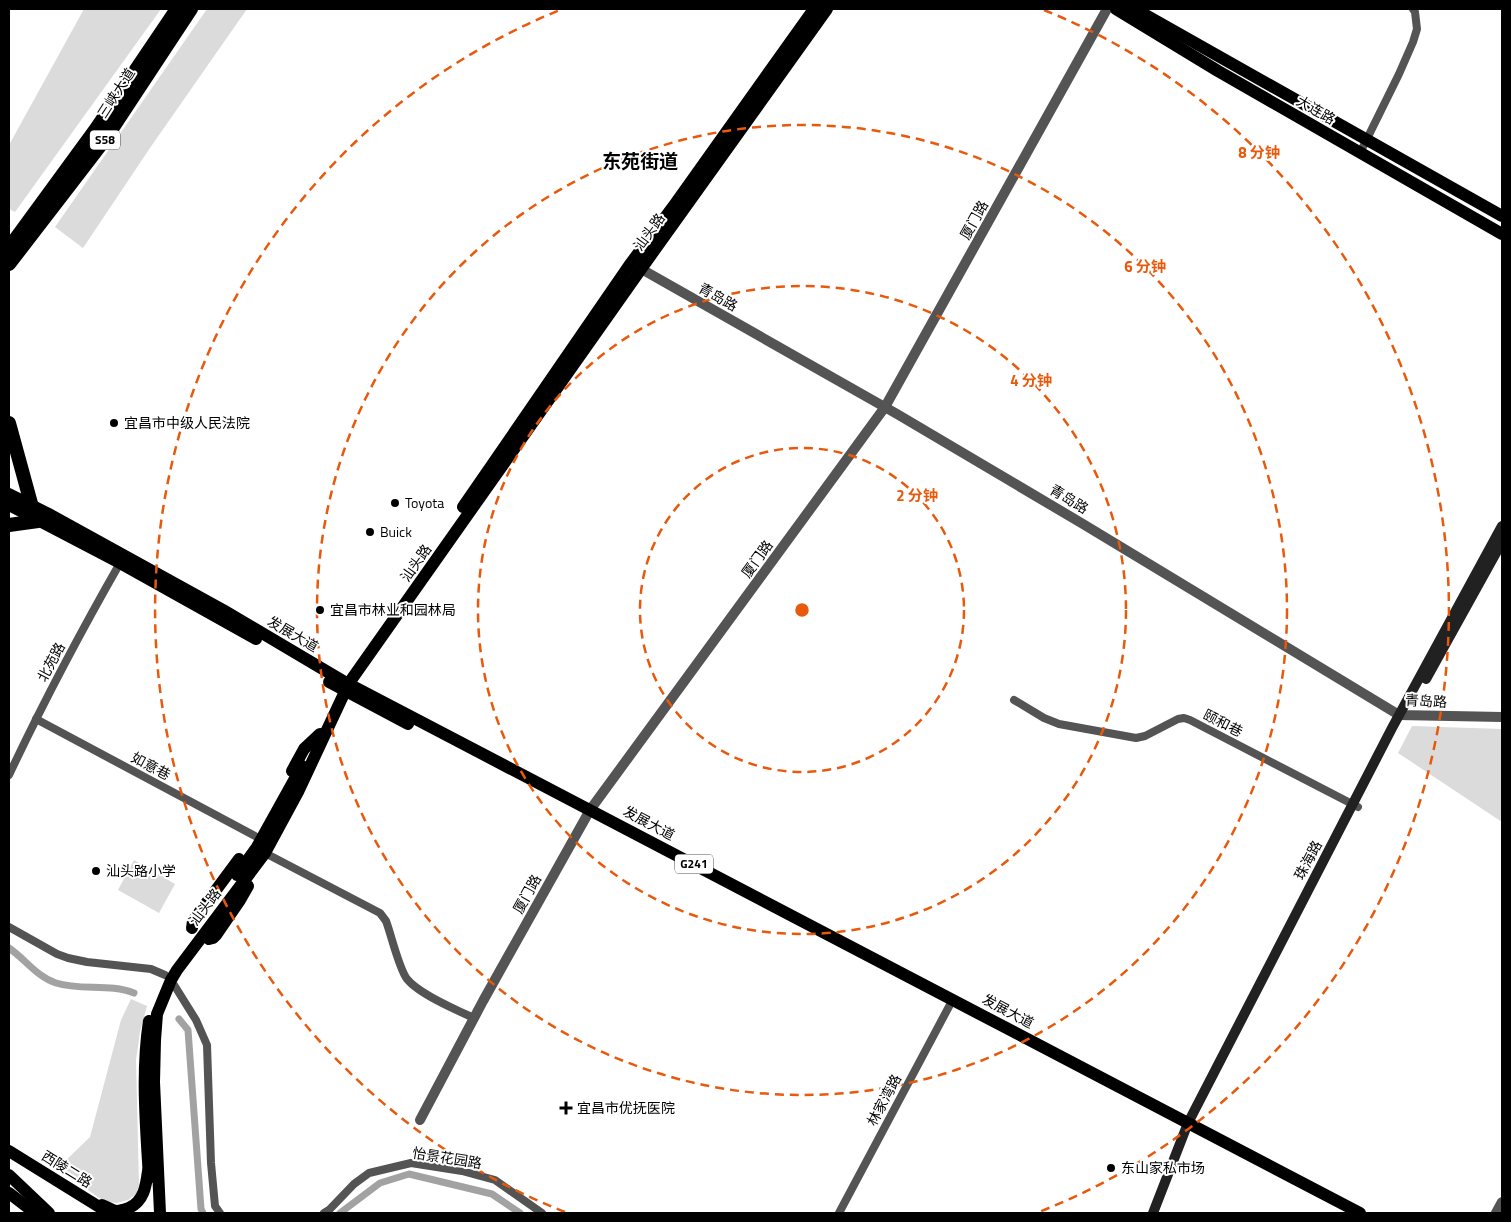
<svg xmlns="http://www.w3.org/2000/svg" width="1511" height="1222" font-family="'Titillium Web','Noto Sans SC',sans-serif">
<rect width="100%" height="100%" fill="#fff"/>
<g fill="#dbdbdb">
<path d="M84 9H161L15 212 9 209V145Z"/>
<path d="M207 9H247L152 145 83 248 55 227Z"/>
<path d="M1412 726 1502 729V822L1398 753Z"/>
<path d="M134 860 175 884 159 913 118 890Z"/>
<path d="M131 999 147 1006 140 1032 136 1060 139 1186 136 1194 128 1200 116 1203 104 1201 57 1169 90 1137 121 1020Z"/>
</g>
<g fill="none" stroke-linecap="round" stroke-linejoin="round">
<g stroke="#a2a2a2" stroke-width="7">
<path d="M9 948C25 959 37 977 56 983 81 991 110 983 134 993"/>
<path d="M179 1019 188 1030 201 1209 203 1213"/>
<path d="M340 1213 380 1183 409 1174 492 1194 520 1213"/>
</g>
<g stroke="#545454" stroke-width="8">
<path d="M1360 153 1399 74 1413 42 1417 29 1415 12 1413 9"/>
<path d="M1014 700 1044 718 1059 724 1136 738 1145 736 1178 719 1184 718 1190 720 1358 807"/>
<path d="M36 719 255 836"/>
<path d="M9 775C43 703 80 633 120 563"/>
<path d="M265 853 380 913 386 921C391 934 399 969 407 979 419 994 456 1010 474 1018"/>
<path d="M9 927 57 954 68 958 87 962 151 969 165 975"/>
<path d="M171 980 196 1020 207 1045 211 1163 215 1206 220 1213"/>
<path d="M324 1213 329 1210 354 1184 369 1173 411 1163 462 1171 495 1180 542 1213"/>
<path d="M839 1213 953 999"/>
</g>
<g stroke="#545454" stroke-width="10">
<path d="M636 266 897 414 1083 524 1399 715 1502 717"/>
<path d="M420 1120 483 1001 590 810 885 407 1107 9"/>
<path d="M1496 1213 1502 1202"/>
</g>
<g stroke="#212121" stroke-width="10">
<path d="M1426 679 1502 542"/>
<path d="M1153 1213 1188 1123 1392 728 1502 526"/>
</g>
<g stroke="#000" stroke-width="12">
<path d="M1116 9 1218 71 1502 234"/>
<path d="M1135 9 1502 216"/>
<path d="M463 507 631 263 675 204 814 9"/>
<path d="M292 771 304 749 320 734"/>
<path d="M237 875 257 847 302 766"/>
<path d="M192 928 193 921 239 859"/>
<path d="M209 939 213 938 216 935 240 900 248 886"/>
<path d="M149 1021C141 1073 146 1126 149 1178"/>
<path d="M9 1151 109 1213"/>
<path d="M102 1205C107 1207 113 1211 117 1211 121 1211 126 1209 129 1208 144 1201 146 1186 148 1171"/>
<path d="M160 1213 154 1082 155 1040 157 1014 171 980 177 970 265 853 298 792 349 683 641 269 827 9"/>
</g>
<g stroke="#000" stroke-width="12">
<path d="M9 494 47 513 223 610 343 681 1360 1213"/>
<path d="M9 505 120 563 256 639"/>
<path d="M329 682 408 724"/>
<path d="M9 1175 49 1213"/>
<path d="M9 1193 35 1213"/>
</g>
<g stroke="#000" stroke-width="14">
<path d="M9 248 96 129 177 9"/>
<path d="M9 264 106 138 191 9"/>
<path d="M9 423 32 507"/>
<path d="M9 525 38 521"/>
</g>
</g>
<g fill="none" stroke="#e8590c" stroke-width="2.5" stroke-dasharray="9 6">
<circle cx="802" cy="610" r="162"/>
<circle cx="802" cy="610" r="324"/>
<circle cx="802" cy="610" r="485"/>
<path d="M565 1212A647 647 0 0 1 560 10M1044 10A647 647 0 0 1 1039 1212"/>
</g>
<g fill="#000" stroke="#fff" stroke-width="2">
<circle cx="114" cy="423" r="5"/>
<circle cx="395" cy="503" r="5"/>
<circle cx="370" cy="532" r="5"/>
<circle cx="320" cy="610" r="5"/>
<circle cx="96" cy="871" r="5"/>
<path d="M563.5 1100.5h5v5h5v5h-5v5h-5v-5h-5v-5h5z"/>
<circle cx="1111" cy="1168" r="5"/>
</g>
<g text-anchor="middle" stroke-width="4" stroke-linejoin="round" paint-order="stroke">
<g fill="#fff" stroke="#4c4c4c" stroke-width="1">
<rect x="90" y="130.5" width="30" height="19" rx="4"/>
<rect x="675" y="854.5" width="38" height="19" rx="4"/>
</g>
<g font-size="12" font-weight="bold" fill="#000">
<text x="105" y="144">S58</text>
<text x="694" y="868">G241</text>
</g>
<g font-size="14" fill="#000" stroke="#fff">
<text transform="translate(116 93) rotate(-57)" y="5">三峡大道</text>
<text transform="translate(1316 110) rotate(30)" y="5">大连路</text>
<text transform="translate(974 220) rotate(-61)" y="5">厦门路</text>
<text transform="translate(649 232) rotate(-54)" y="5">汕头路</text>
<text transform="translate(718 297) rotate(29)" y="5">青岛路</text>
<text transform="translate(1069 499) rotate(31)" y="5">青岛路</text>
<text transform="translate(757 559) rotate(-54)" y="5">厦门路</text>
<text transform="translate(416 563) rotate(-55)" y="5">汕头路</text>
<text transform="translate(293 634) rotate(30)" y="5">发展大道</text>
<text transform="translate(51 662) rotate(-62)" y="5">北苑路</text>
<text transform="translate(1426 701) rotate(3)" y="5">青岛路</text>
<text transform="translate(1223 723) rotate(27)" y="5">颐和巷</text>
<text transform="translate(151 766) rotate(28)" y="5">如意巷</text>
<text transform="translate(649 823) rotate(28)" y="5">发展大道</text>
<text transform="translate(1308 860) rotate(-62)" y="5">珠海路</text>
<text transform="translate(527 894) rotate(-61)" y="5">厦门路</text>
<text transform="translate(205 907) rotate(-53)" y="5">汕头路</text>
<text transform="translate(1008 1011) rotate(28)" y="5">发展大道</text>
<text transform="translate(884 1100) rotate(-62)" y="5">林家湾路</text>
<text transform="translate(447 1158) rotate(9)" y="5">怡景花园路</text>
<text transform="translate(67 1169) rotate(32)" y="5">西陵二路</text>
</g>
<g font-size="14" fill="#000" stroke="#fff" text-anchor="start">
<text x="124" y="428">宜昌市中级人民法院</text>
<text x="405" y="508">Toyota</text>
<text x="380" y="537">Buick</text>
<text x="330" y="615">宜昌市林业和园林局</text>
<text x="106" y="876">汕头路小学</text>
<text x="577" y="1113">宜昌市优抚医院</text>
<text x="1121" y="1173">东山家私市场</text>
</g>
<g font-size="19" font-weight="bold" fill="#000" stroke="#fff">
<text x="640" y="168">东苑街道</text>
</g>
</g>
<circle cx="802" cy="610" r="8" fill="#e8590c" stroke="#fff" stroke-width="2.5"/>
<g font-size="15" text-anchor="middle" font-weight="bold" fill="#e8590c" stroke="#fff" stroke-width="4" stroke-linejoin="round" paint-order="stroke">
<text x="1259" y="158">8 分钟</text>
<text x="1145" y="272">6 分钟</text>
<text x="1031" y="386">4 分钟</text>
<text x="917" y="501">2 分钟</text>
</g>
<rect width="1511" height="1222" fill="none" stroke="#000000" stroke-width="20"/>
</svg>
